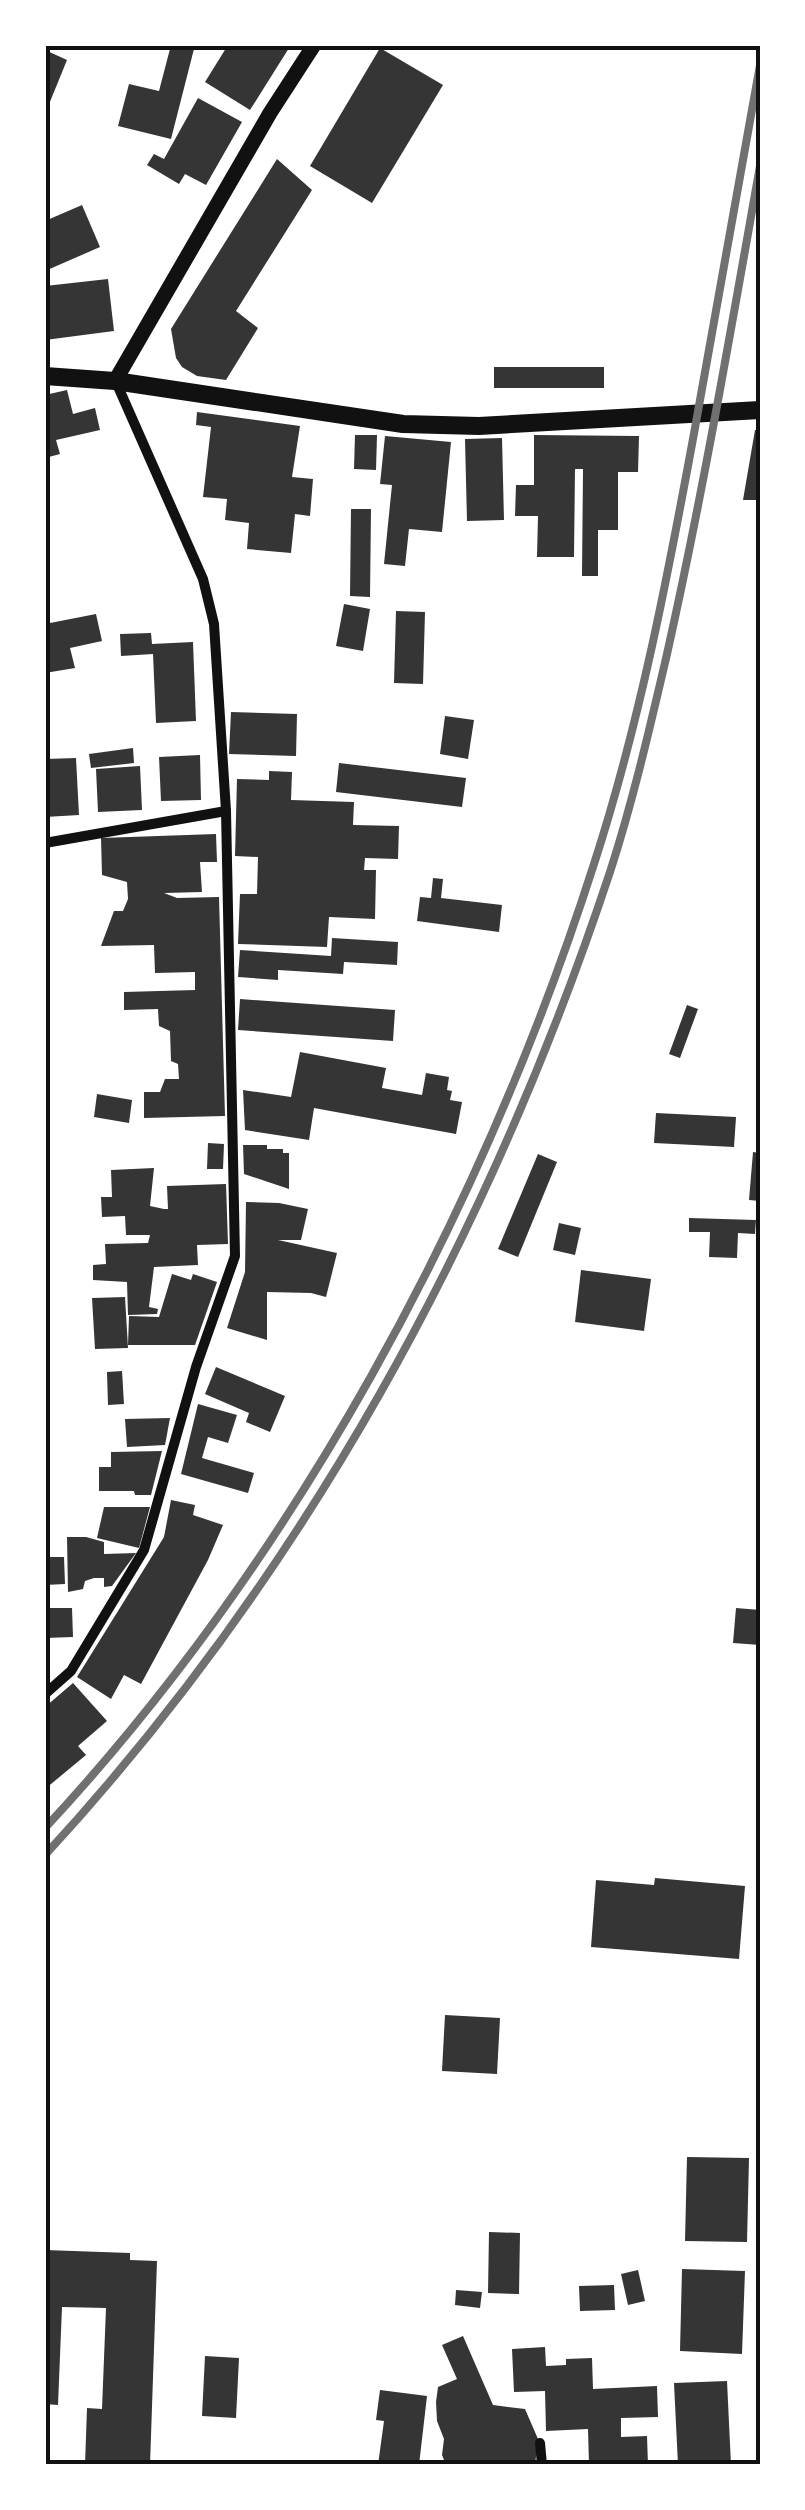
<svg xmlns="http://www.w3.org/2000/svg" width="805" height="2510" font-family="Inter,sans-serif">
<rect width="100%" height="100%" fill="#fff"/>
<g fill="#353535">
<path d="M171 45H195L171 139 118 126 129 84 159 91Z"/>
<path d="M228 45H284L289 48 250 110 205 82Z"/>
<path d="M380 48 443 85 372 203 310 166Z"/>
<path d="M45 50 67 60 45 114Z"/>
<path d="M198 98 242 122 206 185 185 174 179 184 147 165 154 154 164 159Z"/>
<path d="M277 159 312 190 236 311 258 328 226 380 197 376 182 367 176 358 171 329Z"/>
<path d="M82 205 100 247 45 271V221Z"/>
<path d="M108 279 114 331 45 340V286Z"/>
<rect x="494" y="367" width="110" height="21"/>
<path d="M67 390 73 414 95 408 100 430 56 440 60 454 45 458V395Z"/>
<path d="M197 412 300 426 292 477 313 479 310 516 295 514 291 553 247 549 249 523 225 520 227 499 203 497 211 427 196 425Z"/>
<path d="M755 430H760V500H743Z"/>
<path d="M355 435H377L376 470 354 469Z"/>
<path d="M534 435 639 436 638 472H618V530H598V576H582L583 469H575L574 557H537L538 516H515L516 485H534Z"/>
<path d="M385 436 451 442 442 532 409 529 405 566 384 564 392 485 380 484Z"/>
<path d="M502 438 504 520 467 521 465 439Z"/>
<path d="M351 509H371L370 597 350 596Z"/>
<path d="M344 604 370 609 363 651 336 646Z"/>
<path d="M396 611 425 612 423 684 394 683Z"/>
<path d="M96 614 102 641 70 648 75 668 45 673V624Z"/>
<path d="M151 633 152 644 193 642 196 721 156 723 153 654 121 656 120 634Z"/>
<path d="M231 712 297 714 296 756 229 754Z"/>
<path d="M445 716 474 720 468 759 440 754Z"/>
<path d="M133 748 134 763 91 768 89 754Z"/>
<path d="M200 755 201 800 161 801 159 757Z"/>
<path d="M76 758 79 815 45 817V759Z"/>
<path d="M339 763 466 778 462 807 336 792Z"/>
<path d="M140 766 142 810 98 812 96 769Z"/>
<path d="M269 771 292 772 291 800 354 802 353 825 399 826 398 859 365 858 364 870H376L375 919 329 917 327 947 238 944 240 894H257L258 857 235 856 237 779 269 780Z"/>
<path d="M216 834 217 862H200L202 892 164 893 177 898 219 897 225 1116 144 1118V1092H160L165 1079H179L178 1064 171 1061 170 1031 159 1026 158 1009 124 1010V992L195 990V972L155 973 154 945 101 946 114 911H123L128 899 127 882 102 875 101 838Z"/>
<path d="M433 878 443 879 441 898 502 905 499 932 417 921 420 897 431 898Z"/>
<path d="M332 938 398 942 397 965 344 962 343 974 278 970V980L238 977 240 950 331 956Z"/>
<path d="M240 999 395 1010 393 1041 238 1030Z"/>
<path d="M687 1005 698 1009 680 1058 669 1054Z"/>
<path d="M300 1052 386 1068 382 1088 422 1095 426 1073 449 1077 447 1090 452 1091 450 1100 462 1102 456 1134 314 1108 309 1140 245 1130 243 1090 291 1097Z"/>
<path d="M97 1094 132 1100 129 1123 94 1117Z"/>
<path d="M656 1113 736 1117 734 1147 654 1143Z"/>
<path d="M208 1143 224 1144 223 1169H207Z"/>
<path d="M243 1145H267V1149H283V1153H289V1189L244 1174Z"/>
<path d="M753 1152 760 1153V1201L749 1200Z"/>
<path d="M538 1154 557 1162 518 1257 498 1249Z"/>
<path d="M154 1168 150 1206 164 1209H168L167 1186 226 1184 228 1244 197 1245 198 1265 154 1267 149 1307 158 1309 157 1314 128 1315 127 1282 93 1280V1265L106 1264 105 1244 148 1243 150 1235H126L125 1216 102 1217 101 1197H112L111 1170Z"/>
<path d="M246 1202 279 1203 308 1209 301 1240H278L337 1253 326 1297 311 1293 267 1292V1340L227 1328 245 1272Z"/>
<path d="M689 1218 756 1220 755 1234 738 1233 737 1258 709 1257 710 1232H689Z"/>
<path d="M559 1223 581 1228 575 1255 553 1250Z"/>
<path d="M581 1270 651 1279 644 1331 575 1322Z"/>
<path d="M172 1274 191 1280 193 1274 217 1282 195 1345H128L129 1316 159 1317Z"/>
<path d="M125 1297 128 1348 95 1349 92 1298Z"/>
<path d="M216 1367 285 1396 270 1432 246 1422 249 1413 205 1394Z"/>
<path d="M122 1371 124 1404 108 1405 107 1372Z"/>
<path d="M198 1404 237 1415 228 1443 208 1437 202 1458 254 1473 248 1493 181 1474Z"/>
<path d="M170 1418 165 1445 127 1447 125 1419Z"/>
<path d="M162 1451 151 1495H135L134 1491H99V1467H111V1452Z"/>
<path d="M171 1500 195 1505 193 1515 223 1525 208 1560 141 1684 124 1675 111 1699 77 1677 164 1537Z"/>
<path d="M104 1507H150L139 1548 97 1538Z"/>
<path d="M67 1537H86L104 1542V1554L136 1553 112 1586 104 1587V1578H94L85 1581 83 1589 68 1592Z"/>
<path d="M45 1557H64L65 1584 45 1585Z"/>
<path d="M45 1608H72L73 1637 45 1638Z"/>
<path d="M736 1608 760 1610V1645L733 1643Z"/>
<path d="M73 1683 107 1721 78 1746 86 1755 45 1789V1707Z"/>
<path d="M655 1878 745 1886 739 1959 591 1947 596 1880 654 1885Z"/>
<path d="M445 2015 500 2018 497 2074 442 2071Z"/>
<path d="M687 2157 749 2158 747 2242 685 2241Z"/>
<path d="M489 2232 520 2233 519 2294 488 2293Z"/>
<path d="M45 2250 130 2253V2260L157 2261 150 2465H85L87 2408 102 2409 106 2308 62 2307 58 2405 45 2404Z"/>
<path d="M682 2269 745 2271 742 2354 680 2351Z"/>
<path d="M638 2270 645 2301 628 2305 621 2274Z"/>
<path d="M614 2285 615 2310 580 2311 579 2286Z"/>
<path d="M456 2290 482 2292 480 2308 455 2305Z"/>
<path d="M463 2336 493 2405 525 2409 538 2439 535 2465H446L442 2455 444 2439 437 2421 436 2402 438 2387 457 2379 442 2345Z"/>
<path d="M545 2347 546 2366 566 2365V2359L592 2358 593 2389 657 2386 658 2417 621 2418V2437L647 2436 648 2465H589L588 2429 546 2431 545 2391 514 2392 512 2349Z"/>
<path d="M205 2356 239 2358 236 2418 202 2416Z"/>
<path d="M727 2381 731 2465H678L674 2383Z"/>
<path d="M380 2390 427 2396 419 2465H378L384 2421 376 2420Z"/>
</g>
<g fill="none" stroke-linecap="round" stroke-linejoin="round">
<g stroke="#111" stroke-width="10">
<path d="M45 843 226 811"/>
<path d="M45 1694 71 1671 144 1550 196 1367 235 1256 226 811 214 624 203 579 116 382"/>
<path d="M540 2443 542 2465"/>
</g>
<path stroke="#111" stroke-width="15" d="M115 381 270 113 314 45"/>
<path stroke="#111" stroke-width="18" d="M45 376 115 381 403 424 479 426 760 410"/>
<g stroke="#707070" stroke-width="8">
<path d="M45 1828C295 1559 482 1213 594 864 640 722 668 575 695 428 717 307 739 186 760 65"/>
<path d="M45 1855C305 1573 490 1234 610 872 633 801 650 727 667 654 703 493 731 329 760 166"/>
</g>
</g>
<rect width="805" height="2510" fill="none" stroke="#ffffff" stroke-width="95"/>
<rect x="48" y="48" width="710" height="2414" fill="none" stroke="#111" stroke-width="4"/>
</svg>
